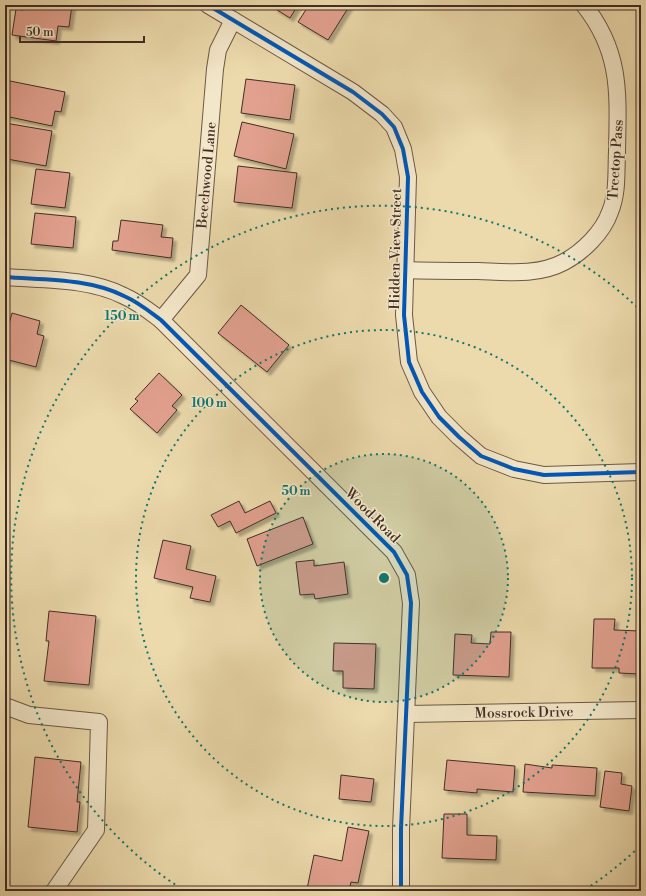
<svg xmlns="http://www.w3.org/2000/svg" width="646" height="896" font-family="'Libre Bodoni',serif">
<defs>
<filter id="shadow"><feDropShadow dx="3.5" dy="3.5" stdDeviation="1" flood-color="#0004"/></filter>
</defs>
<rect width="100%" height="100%" fill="#ecdaac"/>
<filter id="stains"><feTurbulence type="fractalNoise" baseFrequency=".005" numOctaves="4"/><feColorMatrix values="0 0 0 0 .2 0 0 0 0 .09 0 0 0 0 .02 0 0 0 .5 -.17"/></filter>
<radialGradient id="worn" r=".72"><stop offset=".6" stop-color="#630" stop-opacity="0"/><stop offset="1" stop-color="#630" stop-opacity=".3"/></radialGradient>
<g fill="#e2a18f" stroke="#412d25" filter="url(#shadow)">
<path d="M24 5H72L69 27 58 26 56 41 12 35 16 9 23 10Z"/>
<path d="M276 5H298L290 18 274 8Z"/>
<path d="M309 5H350L328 40 298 22Z"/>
<path d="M246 79 295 85 290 120 241 113Z"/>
<path d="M5 80 65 92 61 112 55 111 52 126 5 116Z"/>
<path d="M242 122 294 134 286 169 234 156Z"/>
<path d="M5 123 52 131 46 166 7 159 8 152 5 151Z"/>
<path d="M238 166 297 173 292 208 234 202Z"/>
<path d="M36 169 70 173 65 208 31 204Z"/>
<path d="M35 213 76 217 73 248 31 244Z"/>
<path d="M121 220 163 225 161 237 173 238 171 258 112 250 113 241H118Z"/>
<path d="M241 305 289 345 267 372 218 333Z"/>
<path d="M12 313 40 321 37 334 44 336 36 367 5 359V327L8 328Z"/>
<path d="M159 373 182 395 172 406 177 410 157 433 130 409 138 401 135 399Z"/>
<path d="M239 501 245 513 270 501 276 513 236 533 230 521 218 527 211 515Z"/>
<path d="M303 517 313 544 257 566 247 539Z"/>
<path d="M163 540 191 546 186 569 216 576 210 602 190 598 193 587 154 578Z"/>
<path d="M314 560V566L344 562 348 594 315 599 314 594 300 595 296 562Z"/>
<path d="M49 611 96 616 89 685 44 681 49 641H46Z"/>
<path d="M594 619H615L614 630 641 631 639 674 619 673V668H592Z"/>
<path d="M491 632H511L509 677 453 675 455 634 472 635 471 643 490 644Z"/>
<path d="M334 643 376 644 374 689 343 688V671H333Z"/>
<path d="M35 757 81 762 77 802H80L77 832 28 827Z"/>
<path d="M447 760 515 766 513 792 477 789V793L444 790Z"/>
<path d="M525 764 552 768V765L597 768 595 796 523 792Z"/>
<path d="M605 771 622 773 621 784 632 786 629 811 600 807Z"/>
<path d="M341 775 374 779 371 802 339 799Z"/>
<path d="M444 814H467V835L497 836 496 860 442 858Z"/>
<path d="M348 827 369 831 358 883 351 882 349 891 307 889 314 855 342 861Z"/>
</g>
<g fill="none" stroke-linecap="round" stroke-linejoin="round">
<g stroke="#6c5847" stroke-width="18">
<g id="minor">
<path d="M208 5 353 92 382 114 394 127 403 149 408 177 404 315 409 362 422 392 439 417 459 437 481 456 514 469 544 475 641 472"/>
<path d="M405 270C429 271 453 271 478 271 506 272 538 276 564 262 583 252 603 232 610 212 618 193 616 172 617 152 618 95 622 53 584 5"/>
<path d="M5 277C43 280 89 278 124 296 138 302 149 311 161 320L394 552 407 575 411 603 401 829V891"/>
<path d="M161 320 198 275 215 69 218 50 233 20"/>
<path d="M5 706 29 715 99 722 96 830 54 891"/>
<path d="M407 714 641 710"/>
</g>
</g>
<use href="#minor" stroke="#f3e7c9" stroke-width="16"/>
<g stroke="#f3e7c9" stroke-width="6">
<g id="cycleway">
<path d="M208 5 353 92 382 114 394 127 403 149 408 177 404 315 409 362 422 392 439 417 459 437 481 456 514 469 544 475 641 472"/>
<path d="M5 277C43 280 89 278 124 296 138 302 149 311 161 320L394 552 407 575 411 603 401 829V891"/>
</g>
</g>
<use href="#cycleway" stroke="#0057b8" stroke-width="4"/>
</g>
<circle cx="384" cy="578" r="124" fill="#0f766e" fill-opacity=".12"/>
<g fill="none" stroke="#0f766e" stroke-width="2" stroke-dasharray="2 4">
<circle cx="384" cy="578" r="124"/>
<circle cx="384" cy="578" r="248"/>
<path d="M639 847A371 371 0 0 1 583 891M185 891A371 371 0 1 1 639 309"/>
</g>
<g text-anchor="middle" stroke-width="3" stroke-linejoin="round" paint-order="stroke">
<g font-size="14" fill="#412d25" stroke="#f3e7c9">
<text transform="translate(615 160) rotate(-86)" y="5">Treetop Pass</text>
<text transform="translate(206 175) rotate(-85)" y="5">Beechwood Lane</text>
<text transform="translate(395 249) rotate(-89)" y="5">Hidden View Street</text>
<text transform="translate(373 515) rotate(45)" y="5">Wood Road</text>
<text transform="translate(524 712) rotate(-1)" y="5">Mossrock Drive</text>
</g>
</g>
<circle cx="384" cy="578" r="6" fill="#0f766e" stroke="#f3e7c9" stroke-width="2"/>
<g font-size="12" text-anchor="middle" font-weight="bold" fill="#0f766e" stroke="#f3e7c9" stroke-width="3" stroke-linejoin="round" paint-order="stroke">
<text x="122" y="320">150 m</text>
<text x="209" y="407">100 m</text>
<text x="296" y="495">50 m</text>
</g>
<rect width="646" height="896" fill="none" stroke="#ecdaac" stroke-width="20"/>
<rect x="6" y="6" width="634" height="884" fill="none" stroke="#412d25" stroke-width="2"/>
<rect x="10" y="10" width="626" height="876" fill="none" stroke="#412d25"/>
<path d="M20 36v6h124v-6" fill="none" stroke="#412d25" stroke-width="2"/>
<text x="26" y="36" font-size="12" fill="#412d25" stroke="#f3e7c9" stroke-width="3" paint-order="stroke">50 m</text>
<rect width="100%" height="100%" filter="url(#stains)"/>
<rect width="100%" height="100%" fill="url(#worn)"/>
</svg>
